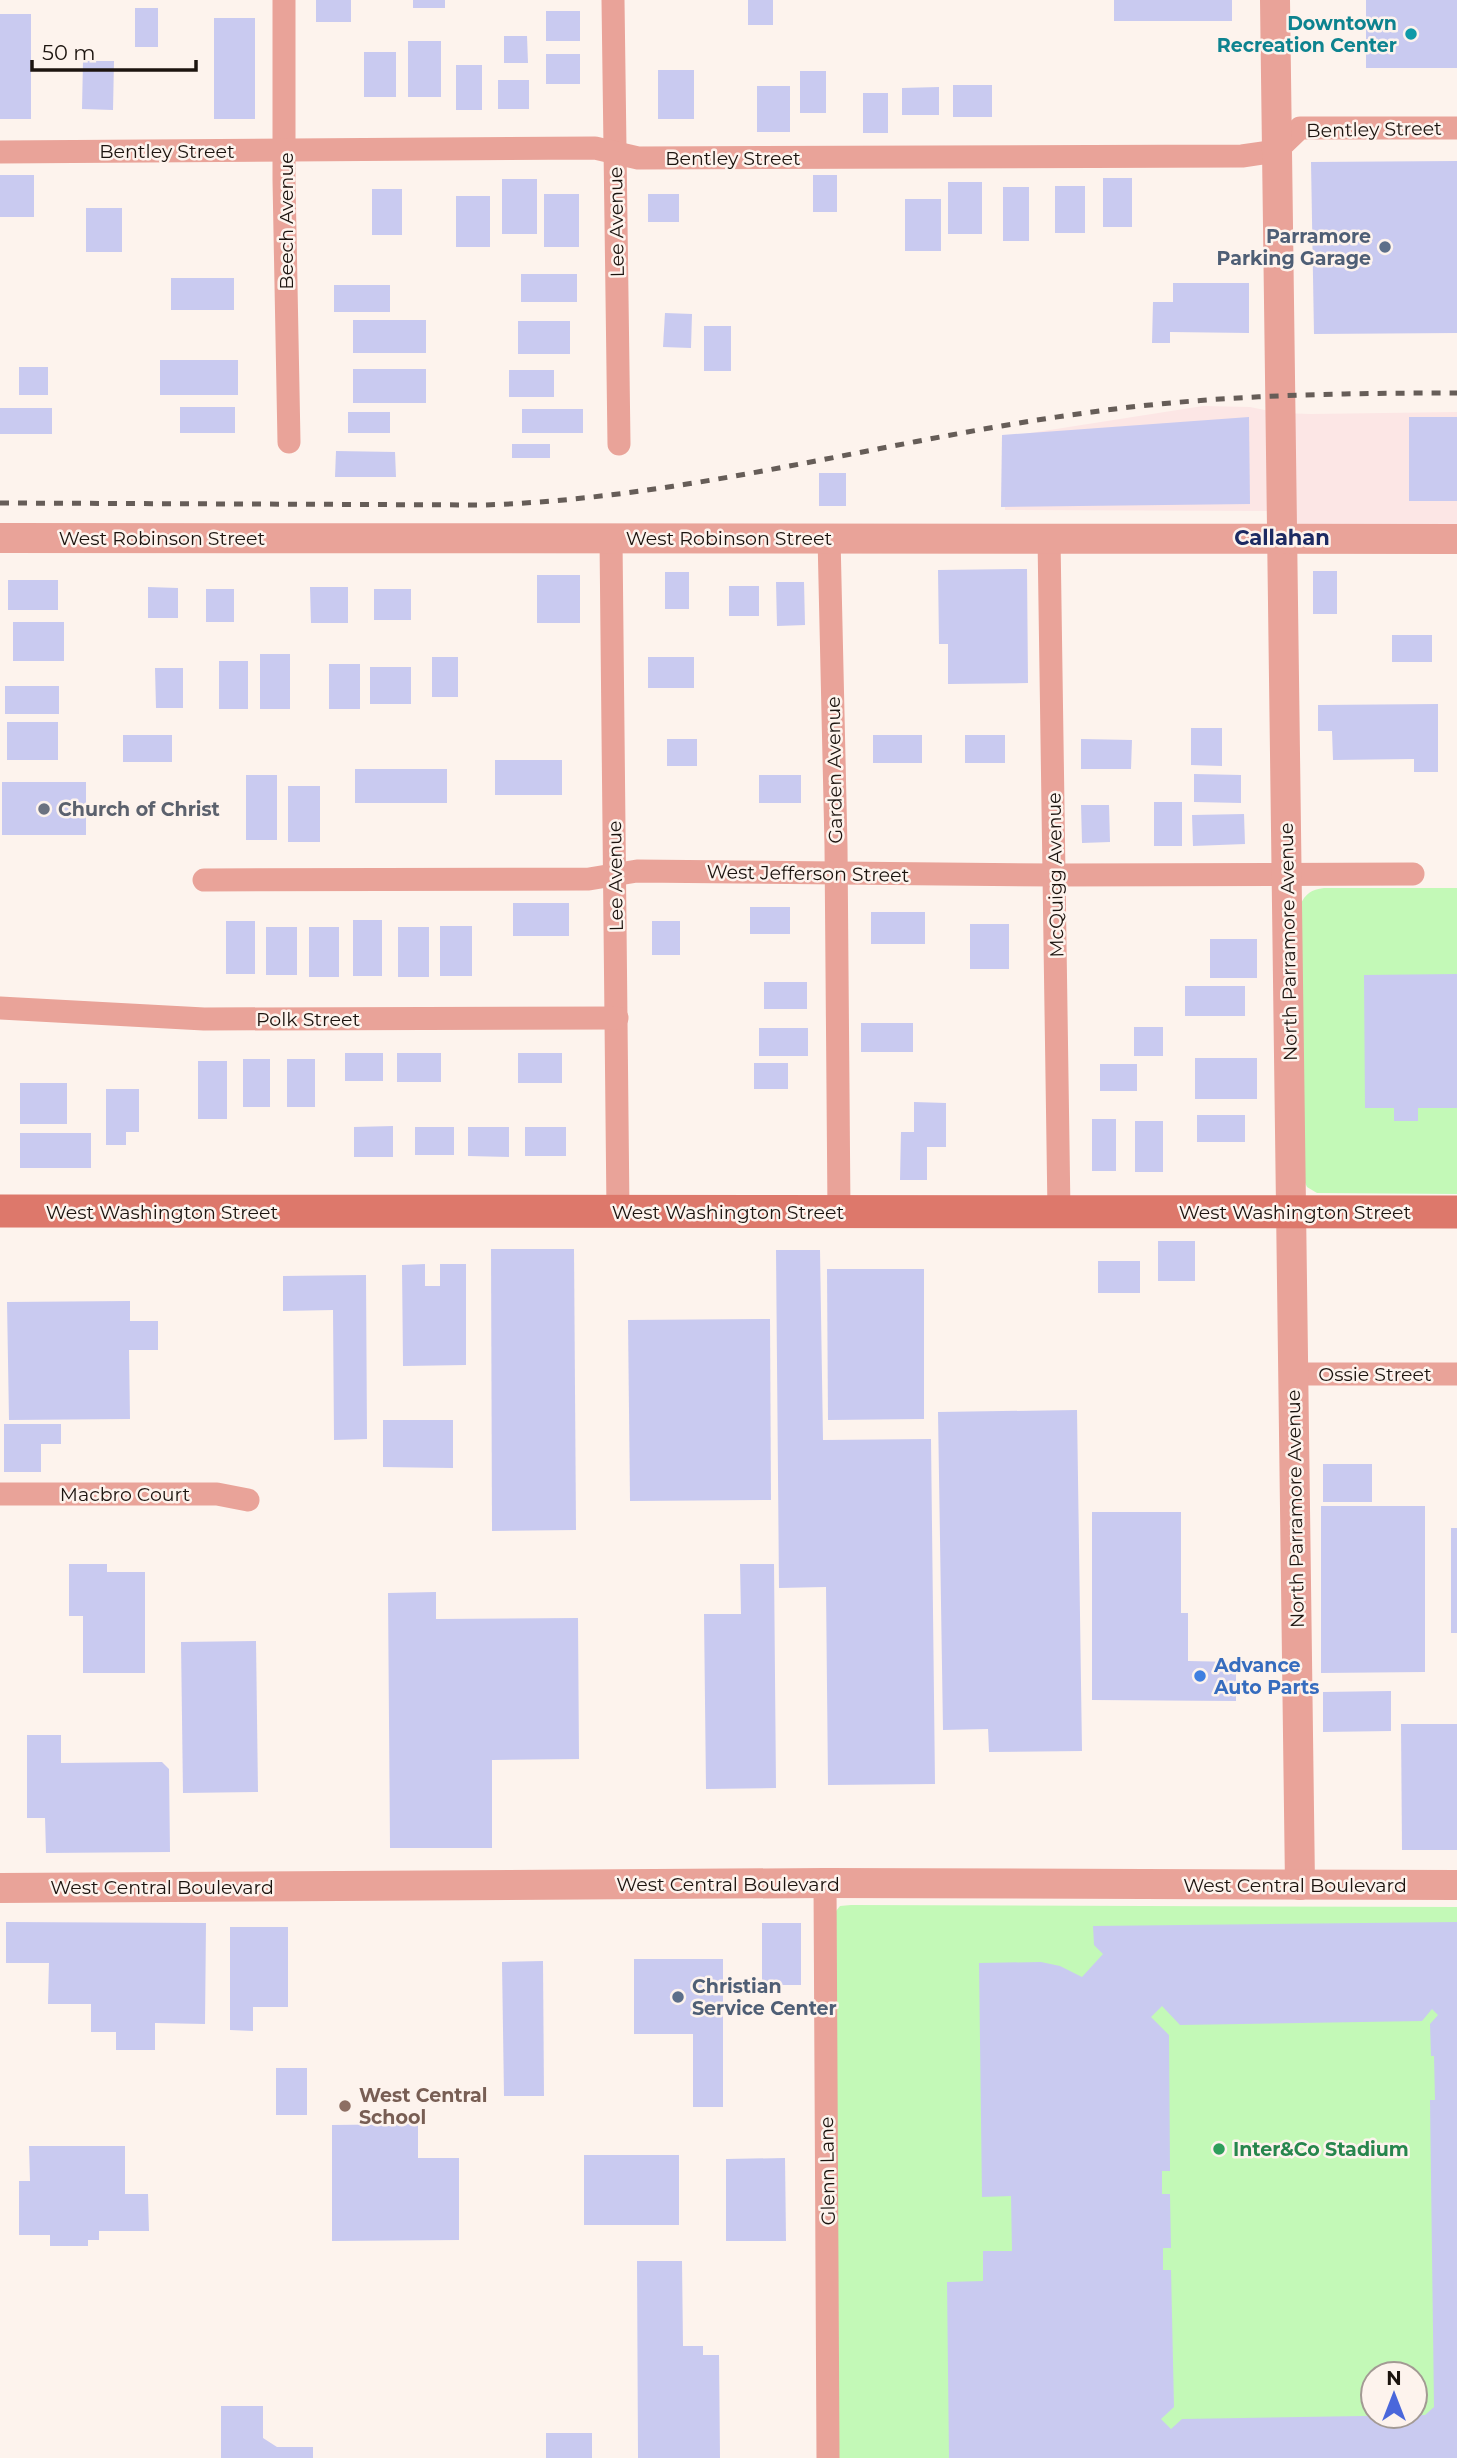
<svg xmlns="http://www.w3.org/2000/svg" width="1457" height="2458" font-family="Montserrat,sans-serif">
<rect width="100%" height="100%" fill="#fdf3ed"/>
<path fill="#fce6e5" d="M1203 406 1250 407 1280 413 1311 414 1457 412V535L1282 533 1280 511 1005 510V437Z"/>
<g fill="#c3f9b7" fill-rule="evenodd">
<path d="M1324 888H1457V1194L1317 1193 1307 1187 1302 1176 1300 905C1306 893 1311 890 1324 888Z"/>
<path d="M851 1905 1457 1907V2458H839L836 1920V1911L840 1906ZM1373 2374H1415V2416H1373Z"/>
</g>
<g fill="#c9caf0" fill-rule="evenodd">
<rect x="316" y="0" width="35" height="22"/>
<rect x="413" y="0" width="32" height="8"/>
<rect x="748" y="0" width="25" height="25"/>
<rect x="1114" y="0" width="118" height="21"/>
<rect x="1366" y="0" width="91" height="68"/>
<rect x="135" y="8" width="23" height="39"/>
<rect x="546" y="11" width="34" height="30"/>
<rect x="0" y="14" width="31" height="105"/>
<rect x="214" y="18" width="41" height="101"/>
<path d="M504 36H527L528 63H504Z"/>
<rect x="408" y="41" width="33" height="56"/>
<rect x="364" y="52" width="32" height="45"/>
<rect x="546" y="54" width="34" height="30"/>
<path d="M83 61H114L113 110 82 109Z"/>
<rect x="456" y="65" width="26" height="45"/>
<rect x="658" y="70" width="36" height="49"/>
<rect x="800" y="71" width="26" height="42"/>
<rect x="498" y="80" width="31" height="29"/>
<rect x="953" y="85" width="39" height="32"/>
<rect x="757" y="86" width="33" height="46"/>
<path d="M939 87V115H902V88Z"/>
<rect x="863" y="93" width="25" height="40"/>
<path d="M1457 161V333L1314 334 1311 162Z"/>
<rect x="0" y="175" width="34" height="42"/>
<rect x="813" y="175" width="24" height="37"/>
<rect x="1103" y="178" width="29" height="49"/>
<rect x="502" y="179" width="35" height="55"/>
<rect x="948" y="182" width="34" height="52"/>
<rect x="1055" y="186" width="30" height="47"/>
<rect x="1003" y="187" width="26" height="54"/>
<rect x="372" y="189" width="30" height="46"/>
<rect x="544" y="194" width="35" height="53"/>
<rect x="648" y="194" width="31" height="28"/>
<rect x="456" y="196" width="34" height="51"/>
<rect x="905" y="199" width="36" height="52"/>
<rect x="86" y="208" width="36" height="44"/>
<rect x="521" y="274" width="56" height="28"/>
<rect x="171" y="278" width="63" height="32"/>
<path d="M1173 283H1249V333L1170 332V343H1152L1153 302H1173Z"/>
<rect x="334" y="285" width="56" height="27"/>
<path d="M665 313 692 314 691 348 663 347Z"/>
<rect x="353" y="320" width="73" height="33"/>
<rect x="518" y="321" width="52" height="33"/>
<rect x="704" y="326" width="27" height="45"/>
<rect x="160" y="360" width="78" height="35"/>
<rect x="19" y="367" width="29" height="28"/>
<rect x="353" y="369" width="73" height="34"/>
<rect x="509" y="370" width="45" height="27"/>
<rect x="180" y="407" width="55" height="26"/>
<rect x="0" y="408" width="52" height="26"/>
<rect x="522" y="409" width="61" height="24"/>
<rect x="348" y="412" width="42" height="21"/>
<path d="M1249 417 1250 504 1001 507 1002 435Z"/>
<rect x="1409" y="417" width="48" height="84"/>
<rect x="512" y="444" width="38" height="14"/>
<path d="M336 451 395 452 396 477H335Z"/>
<rect x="819" y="473" width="27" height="33"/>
<path d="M1027 569 1028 683 948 684V644H939L938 570Z"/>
<rect x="1313" y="571" width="24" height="43"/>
<rect x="665" y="572" width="24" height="37"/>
<rect x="537" y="575" width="43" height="48"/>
<rect x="8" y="580" width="50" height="30"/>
<path d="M776 582H804L805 625 777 626Z"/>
<rect x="729" y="586" width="30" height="30"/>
<path d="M148 587 178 588V618H148Z"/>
<path d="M310 587H348V623H311Z"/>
<rect x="206" y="589" width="28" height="33"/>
<rect x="374" y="589" width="37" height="31"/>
<rect x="13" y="622" width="51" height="39"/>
<rect x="1392" y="635" width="40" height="27"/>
<rect x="260" y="654" width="30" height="55"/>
<rect x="432" y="657" width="26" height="40"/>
<rect x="648" y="657" width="46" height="31"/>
<rect x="219" y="661" width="29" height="48"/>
<rect x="329" y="664" width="31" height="45"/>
<rect x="370" y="667" width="41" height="37"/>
<path d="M155 668H183V708H156Z"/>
<rect x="5" y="686" width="54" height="28"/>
<path d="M1438 704V772H1414V759L1333 760 1332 731H1318V705Z"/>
<rect x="7" y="722" width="51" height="38"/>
<path d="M1191 728H1222V766L1191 765Z"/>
<rect x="123" y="735" width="49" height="27"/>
<rect x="873" y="735" width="49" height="28"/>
<rect x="965" y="735" width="40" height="28"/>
<rect x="667" y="739" width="30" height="27"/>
<path d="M1081 739 1132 740 1131 769H1081Z"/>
<rect x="495" y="760" width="67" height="35"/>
<rect x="355" y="769" width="92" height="34"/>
<path d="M1194 774 1241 775V803L1194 802Z"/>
<rect x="246" y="775" width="31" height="65"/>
<rect x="759" y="775" width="42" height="28"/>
<rect x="2" y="782" width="84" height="53"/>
<rect x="288" y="786" width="32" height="56"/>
<rect x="1154" y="802" width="28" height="44"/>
<path d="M1081 805H1109L1110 842 1082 843Z"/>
<path d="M1244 814 1245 844 1193 846 1192 815Z"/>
<rect x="513" y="903" width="56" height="33"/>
<rect x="750" y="907" width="40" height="27"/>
<rect x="871" y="912" width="54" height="32"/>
<rect x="353" y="920" width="29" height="56"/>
<rect x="226" y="921" width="29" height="53"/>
<rect x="652" y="921" width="28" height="34"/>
<rect x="970" y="924" width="39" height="45"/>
<rect x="440" y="926" width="32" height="50"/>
<rect x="266" y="927" width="31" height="48"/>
<rect x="309" y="927" width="30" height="50"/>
<rect x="398" y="927" width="31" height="50"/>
<rect x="1210" y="939" width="47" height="39"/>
<path d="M1457 974V1108H1418V1121H1394V1108H1365L1364 975Z"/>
<rect x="764" y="982" width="43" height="27"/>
<rect x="1185" y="986" width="60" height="30"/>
<rect x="861" y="1023" width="52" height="29"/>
<rect x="1134" y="1027" width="29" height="29"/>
<rect x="759" y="1028" width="49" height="28"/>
<rect x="345" y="1053" width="38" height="28"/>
<rect x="397" y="1053" width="44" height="29"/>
<rect x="518" y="1053" width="44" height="30"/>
<rect x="1195" y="1058" width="62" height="41"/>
<rect x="243" y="1059" width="27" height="48"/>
<rect x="287" y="1059" width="28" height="48"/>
<rect x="198" y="1061" width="29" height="58"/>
<rect x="754" y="1063" width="34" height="26"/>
<rect x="1100" y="1064" width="37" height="27"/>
<rect x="20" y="1083" width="47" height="41"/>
<path d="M106 1089H139V1132H126V1145H106Z"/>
<path d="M914 1102 946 1103V1147H927V1180H900L901 1132H914Z"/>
<rect x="1197" y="1115" width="48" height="27"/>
<rect x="1092" y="1119" width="24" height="52"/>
<rect x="1135" y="1121" width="28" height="51"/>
<path d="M393 1126V1157H354V1127Z"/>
<rect x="415" y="1127" width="39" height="28"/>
<path d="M468 1127H509V1157L468 1156Z"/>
<rect x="525" y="1127" width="41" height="29"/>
<rect x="20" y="1133" width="71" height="35"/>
<rect x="1158" y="1241" width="37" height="40"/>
<path d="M491 1249H574L576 1530 492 1531Z"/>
<path d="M776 1250H820L823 1440 931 1439 935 1784 828 1785 826 1587 779 1588Z"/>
<rect x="1098" y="1261" width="42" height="32"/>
<path d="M425 1264V1286H440V1264H466V1365L403 1366 402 1265Z"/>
<path d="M827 1269H924V1419L828 1420Z"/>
<path d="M366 1275 367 1439 334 1440 333 1310 283 1311V1276Z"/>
<path d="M130 1301V1321H158V1350H129L130 1419 9 1420 7 1302Z"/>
<path d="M770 1319 771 1500 630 1501 628 1320Z"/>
<path d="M1077 1410 1082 1751 989 1752 988 1729 943 1730 938 1412Z"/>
<path d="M383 1420H453V1468L383 1467Z"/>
<path d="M4 1424H61V1444H41V1472H4Z"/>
<rect x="1323" y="1464" width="49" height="38"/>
<path d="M1321 1506H1425V1672L1321 1673Z"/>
<path d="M1092 1512H1181V1613H1188V1661L1236 1662V1701L1092 1700Z"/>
<rect x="1451" y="1528" width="6" height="105"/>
<path d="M69 1564H107V1572H145V1673H83V1616H69Z"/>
<path d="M740 1564H774L776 1788 706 1789 704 1614H741Z"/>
<path d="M436 1592V1619L578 1618 579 1759 492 1760V1848H390L388 1593Z"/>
<path d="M256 1641 258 1792 183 1793 181 1642Z"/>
<path d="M1391 1691V1731L1323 1732V1692Z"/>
<path d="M1401 1724H1457V1850H1402Z"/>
<path d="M27 1735H61V1763L162 1762 169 1769 170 1852 46 1853 45 1818H27Z"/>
<path d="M6 1922 206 1923 205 2024 155 2023V2050H116V2032H91V2004H48L49 1963H6Z"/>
<path d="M1457 1922V2458H949L947 2282 983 2281V2251H1012L1011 2196 982 2197 979 1963 1041 1962 1060 1966 1082 1977 1103 1954 1094 1945 1093 1926ZM1162 2006 1180 2025 1422 2021 1432 2009 1438 2015 1430 2024 1431 2056H1434L1435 2100H1430L1434 2407 1425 2415 1182 2419 1171 2429 1161 2419 1174 2407 1171 2270H1163V2248H1171L1170 2194H1162V2171H1170L1169 2035 1151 2017Z"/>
<rect x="762" y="1923" width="39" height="62"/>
<path d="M230 1927H288V2007H253V2031L230 2030Z"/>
<path d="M634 1959H723V2107H693V2034H634Z"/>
<path d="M543 1961 544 2096H504L502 1962Z"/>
<rect x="276" y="2068" width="31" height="47"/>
<path d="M418 2124V2158H459V2240L332 2241V2125Z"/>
<path d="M29 2146H125V2194H148L149 2231H99V2240H88V2246H50V2235H19V2181H30Z"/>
<rect x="584" y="2155" width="95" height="70"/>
<path d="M785 2158 786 2241H726V2159Z"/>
<path d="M637 2261H682L683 2346H703V2355H719L720 2458H638Z"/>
<path d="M221 2406H263V2438L277 2447H313V2458H221Z"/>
<rect x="546" y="2433" width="46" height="25"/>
</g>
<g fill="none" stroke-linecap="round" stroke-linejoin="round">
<g stroke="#e9a399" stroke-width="23">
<path d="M284 0V180L289 442"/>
<path d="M613 0 619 444"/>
<path d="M0 152 595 148 638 158 1242 156 1276 151 1300 128H1457"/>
<path d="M829 537 836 846 839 1213"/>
<path d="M1049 537 1059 1212"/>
<path d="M611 539 618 1212"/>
<path d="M204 880 589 879 637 871 1055 875 1413 874"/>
<path d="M0 1008 204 1019 617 1018"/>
<path d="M1293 1374H1457"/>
<path d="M0 1494H217L248 1500"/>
<path d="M825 1883 828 2458"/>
</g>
<g stroke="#e9a399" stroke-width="30">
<path d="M1275 0 1300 1885"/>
<path d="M0 538 1457 539"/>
<path d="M0 1888 825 1883 1457 1885"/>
</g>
<path stroke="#dd786b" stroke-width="33" d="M0 1211 1457 1212"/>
<path stroke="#665d58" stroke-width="5" stroke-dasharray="9 9" stroke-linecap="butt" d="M0 503 485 505C691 498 889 439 1092 412 1213 395 1335 393 1457 393"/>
</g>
<circle fill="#0f9aa8" stroke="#fdf3ed" stroke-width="2.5" cx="1411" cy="34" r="7"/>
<g fill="#5c6f8a" stroke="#fdf3ed" stroke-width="2.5">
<circle cx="1385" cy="247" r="7"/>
<circle cx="678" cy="1997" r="7"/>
</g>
<circle fill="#6b7280" stroke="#fdf3ed" stroke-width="2.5" cx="44" cy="809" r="7"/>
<circle fill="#3f7fe0" stroke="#fdf3ed" stroke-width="2.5" cx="1200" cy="1676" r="7"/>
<circle fill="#8d6e63" stroke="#fdf3ed" stroke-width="2.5" cx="345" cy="2106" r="7"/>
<circle fill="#2e9e5b" stroke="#fdf3ed" stroke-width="2.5" cx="1219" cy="2149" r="7"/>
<g text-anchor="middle" stroke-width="5" stroke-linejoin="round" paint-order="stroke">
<g font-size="19" font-weight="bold" fill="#0d838f" stroke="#fdf3ed" text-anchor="end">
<text x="1397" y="30">Downtown<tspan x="1397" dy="22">Recreation Center</tspan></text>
</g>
<g font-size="19" fill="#1c140f" stroke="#fdf3ed">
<text transform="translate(1374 129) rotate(-1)" y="7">Bentley Street</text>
<text x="167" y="158">Bentley Street</text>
<text x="733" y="165">Bentley Street</text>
<text transform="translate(286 221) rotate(-90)" y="7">Beech Avenue</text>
<text transform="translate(616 222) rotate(-91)" y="7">Lee Avenue</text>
<text x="162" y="545">West Robinson Street</text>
<text x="729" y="545">West Robinson Street</text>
<text transform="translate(834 770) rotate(-91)" y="7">Garden Avenue</text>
<text transform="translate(808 873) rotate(1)" y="7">West Jefferson Street</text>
<text transform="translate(1055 875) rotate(-91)" y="7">McQuigg Avenue</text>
<text transform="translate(615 876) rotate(-91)" y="7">Lee Avenue</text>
<text transform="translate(1288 942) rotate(-91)" y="7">North Parramore Avenue</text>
<text x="308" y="1026">Polk Street</text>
<text x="162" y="1219">West Washington Street</text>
<text x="728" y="1219">West Washington Street</text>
<text x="1295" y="1219">West Washington Street</text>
<text x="1375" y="1381">Ossie Street</text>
<text x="125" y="1501">Macbro Court</text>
<text transform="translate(1295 1509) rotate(-91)" y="7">North Parramore Avenue</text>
<text x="728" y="1891">West Central Boulevard</text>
<text x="1295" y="1892">West Central Boulevard</text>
<text x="162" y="1894">West Central Boulevard</text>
<text transform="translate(827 2171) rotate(-91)" y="7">Glenn Lane</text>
</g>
<g font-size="19" font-weight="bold" fill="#4e5e75" stroke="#fdf3ed" text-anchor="end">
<text x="1371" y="243">Parramore<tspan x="1371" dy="22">Parking Garage</tspan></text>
<text x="692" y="1993" text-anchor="start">Christian<tspan x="692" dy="22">Service Center</tspan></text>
</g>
<g font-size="19" font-weight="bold" fill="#5b616d" stroke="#fdf3ed" text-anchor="start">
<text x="58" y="816">Church of Christ</text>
</g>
<g font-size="19" font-weight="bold" fill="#366cbe" stroke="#fdf3ed" text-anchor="start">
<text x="1214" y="1672">Advance<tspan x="1214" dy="22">Auto Parts</tspan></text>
</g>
<g font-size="19" font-weight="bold" fill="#785e54" stroke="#fdf3ed" text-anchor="start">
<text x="359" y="2102">West Central<tspan x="359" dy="22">School</tspan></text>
</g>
<g font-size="19" font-weight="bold" fill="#27864d" stroke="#fdf3ed" text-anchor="start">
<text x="1233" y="2156">Inter&amp;Co Stadium</text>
</g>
<g font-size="21" font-weight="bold" fill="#1c2a62" stroke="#fdf3ed">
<text x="1282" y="545">Callahan</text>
</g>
</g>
<g transform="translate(1394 2395)"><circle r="33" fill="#fdf3ed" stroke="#a39a94" stroke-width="2"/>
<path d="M0-5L12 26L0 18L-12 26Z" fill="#4a67db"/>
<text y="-10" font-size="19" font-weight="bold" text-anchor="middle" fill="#1c140f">N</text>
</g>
<path d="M32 60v10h164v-10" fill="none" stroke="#1c140f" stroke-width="3.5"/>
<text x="42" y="60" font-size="21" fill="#1c140f" stroke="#fdf3ed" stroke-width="5" paint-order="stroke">50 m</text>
</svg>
